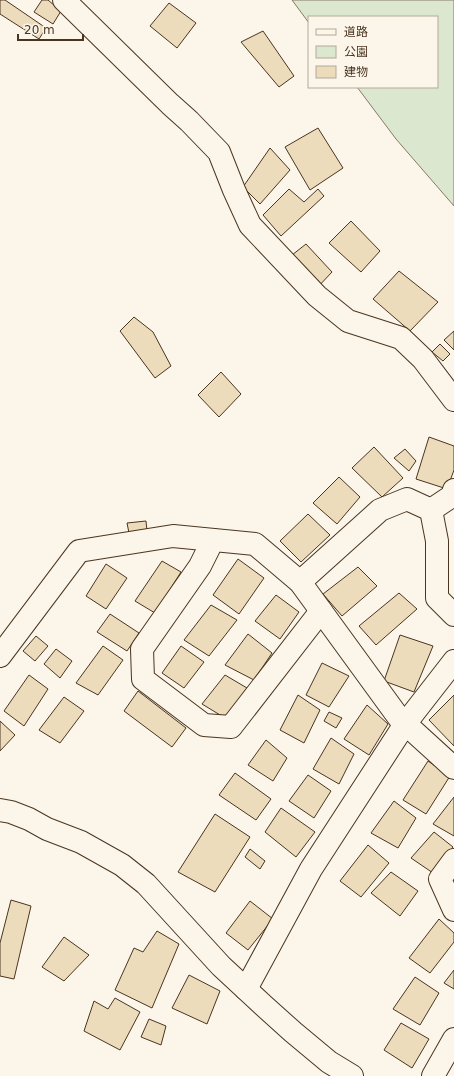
<svg xmlns="http://www.w3.org/2000/svg" width="454" height="1076" font-family="'DejaVu Sans','Noto Sans JP',sans-serif">
<rect width="100%" height="100%" fill="#fbf6e9"/>
<path fill="#dce7d0" stroke="#887966" d="M292 0H454V206L396 139 357 87H437V17H309V23Z"/>
<g fill="#ecdcbc" stroke="#4a3520">
<path d="M0 0H5L46 28 39 39 0 14Z"/>
<path d="M42 0H48L61 11 53 24 34 12Z"/>
<path d="M169 3 196 23 177 48 150 26Z"/>
<path d="M263 31 294 76 279 87 241 42Z"/>
<path d="M318 128 343 168 310 190 285 147Z"/>
<path d="M270 148 290 170 260 204 243 187Z"/>
<path d="M289 189 304 202 318 189 324 196 281 236 263 215Z"/>
<path d="M351 221 380 251 361 272 329 243Z"/>
<path d="M306 244 332 272 316 289 287 259Z"/>
<path d="M399 271 438 302 410 331 373 299Z"/>
<path d="M134 317 153 332 171 366 155 378 120 331Z"/>
<path d="M454 331V350L444 340Z"/>
<path d="M440 344 450 354 443 361 432 352Z"/>
<path d="M221 372 241 394 219 417 198 395Z"/>
<path d="M429 437 454 446V470L447 489 416 479Z"/>
<path d="M374 447 403 478 382 497 352 468Z"/>
<path d="M405 449 416 461 409 471 394 458Z"/>
<path d="M339 477 360 497 337 524 313 503Z"/>
<path d="M308 514 330 535 301 562 280 541Z"/>
<path d="M146 521 147 531 129 533 127 523Z"/>
<path d="M238 559 264 578 239 614 213 595Z"/>
<path d="M162 561 181 572 155 613 135 601Z"/>
<path d="M106 564 127 578 106 609 86 596Z"/>
<path d="M358 567 377 586 342 616 323 594Z"/>
<path d="M399 593 417 609 376 645 359 626Z"/>
<path d="M276 595 299 612 280 639 255 621Z"/>
<path d="M211 605 237 620 209 656 184 640Z"/>
<path d="M110 614 139 633 127 651 97 632Z"/>
<path d="M248 634 272 653 254 680 225 665Z"/>
<path d="M400 635 433 646 414 692 384 681Z"/>
<path d="M36 636 48 646 35 661 23 651Z"/>
<path d="M103 646 123 660 98 695 76 683Z"/>
<path d="M181 646 204 662 184 688 162 673Z"/>
<path d="M56 649 72 661 60 678 44 664Z"/>
<path d="M322 663 349 676 329 707 306 695Z"/>
<path d="M29 675 48 689 24 726 4 711Z"/>
<path d="M225 675 247 688 225 718 202 704Z"/>
<path d="M138 691 186 728 172 747 124 711Z"/>
<path d="M298 695 320 710 304 743 280 730Z"/>
<path d="M454 695V746L429 720Z"/>
<path d="M64 697 84 711 60 743 39 730Z"/>
<path d="M367 705 388 724 369 755 344 739Z"/>
<path d="M329 712 342 718 336 728 324 721Z"/>
<path d="M0 721 15 735 0 751Z"/>
<path d="M331 738 354 754 339 784 313 769Z"/>
<path d="M266 740 287 758 273 781 248 765Z"/>
<path d="M428 761 450 776 426 814 403 800Z"/>
<path d="M235 773 271 799 256 820 219 795Z"/>
<path d="M308 775 331 791 314 818 289 801Z"/>
<path d="M454 797V836L433 824Z"/>
<path d="M394 801 416 818 398 848 371 833Z"/>
<path d="M281 808 315 832 296 857 265 832Z"/>
<path d="M215 814 250 837 215 892 178 872Z"/>
<path d="M434 832 453 847 433 873 411 858Z"/>
<path d="M368 845 389 863 361 897 340 881Z"/>
<path d="M250 849 265 861 260 869 245 857Z"/>
<path d="M391 872 418 891 400 916 371 893Z"/>
<path d="M11 900 31 906 14 979 0 976V943Z"/>
<path d="M250 901 273 919 248 950 226 933Z"/>
<path d="M439 919 454 933V942L430 973 409 958Z"/>
<path d="M157 931 179 944 152 1008 115 990 134 948 143 952Z"/>
<path d="M64 937 89 955 64 981 42 967Z"/>
<path d="M454 970V989L444 983Z"/>
<path d="M189 975 220 991 207 1024 172 1008Z"/>
<path d="M415 977 439 993 420 1025 393 1009Z"/>
<path d="M115 998 140 1012 120 1050 84 1031 94 1001 108 1009Z"/>
<path d="M149 1019 166 1026 161 1045 141 1037Z"/>
<path d="M401 1023 429 1039 412 1068 384 1050Z"/>
</g>
<g fill="none" stroke-linecap="round" stroke-linejoin="round">
<g stroke="#4a3520" stroke-width="24">
<g id="minor">
<path d="M64 0 170 104 189 121 219 152 234 190 250 225 317 296 348 321 401 338 423 359 454 400"/>
<path d="M431 510 452 496 454 490"/>
<path d="M213 540 200 566 142 649 143 679 204 725 231 727 321 611"/>
<path d="M300 582 380 510 407 499 431 510 437 541V598L454 615"/>
<path d="M0 656 79 551 173 536 255 544 300 582 399 718 454 768"/>
<path d="M0 810 11 812 29 819 47 829 81 842 122 865 146 884 221 966 263 1005 293 1032 329 1062 352 1076"/>
<path d="M454 860 440 879 454 910"/>
<path d="M246 989 311 869 405 724 454 661"/>
<path d="M433 1076 454 1039"/>
</g>
</g>
<use href="#minor" stroke="#fbf6e9" stroke-width="22"/>
</g>
<rect x="308" y="16" width="130" height="72" fill="#fbf6e9" stroke="#b4a999"/>
<rect x="316" y="29" width="20" height="6" fill="#fbf6e9" stroke="#b4a999"/>
<text x="344" y="36" font-size="12" fill="#4a3520">道路</text>
<rect x="316" y="46" width="20" height="12" fill="#dce7d0" stroke="#b4a999"/>
<text x="344" y="56" font-size="12" fill="#4a3520">公園</text>
<rect x="316" y="66" width="20" height="12" fill="#ecdcbc" stroke="#b4a999"/>
<text x="344" y="76" font-size="12" fill="#4a3520">建物</text>
<path d="M18 34v6h65v-6" fill="none" stroke="#4a3520" stroke-width="2"/>
<text x="24" y="34" font-size="12" fill="#4a3520" stroke="#fbf6e9" stroke-width="3" paint-order="stroke">20 m</text>
</svg>
